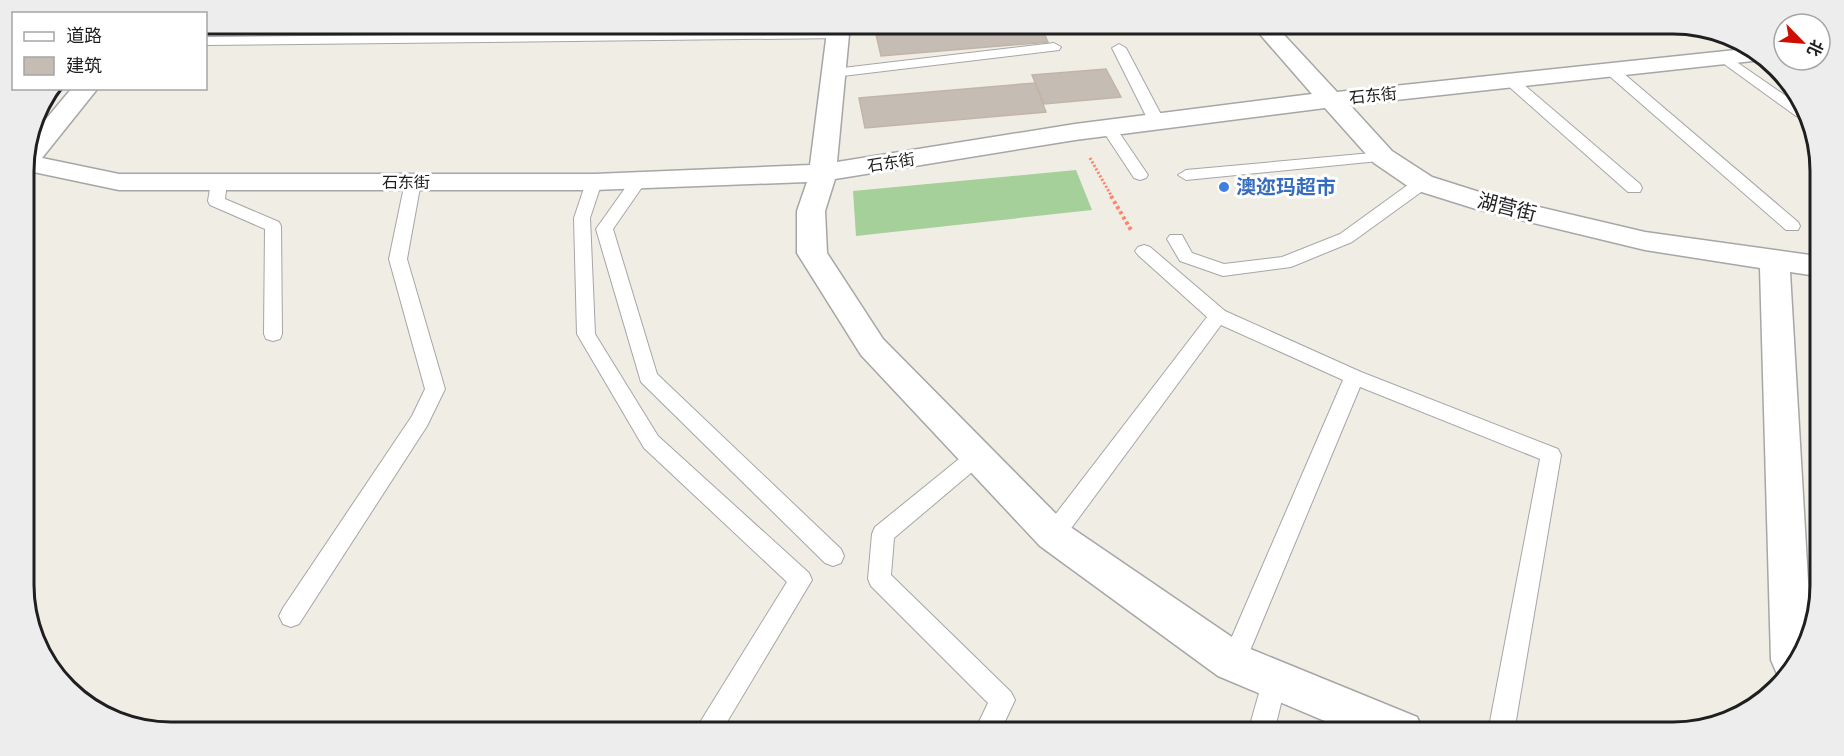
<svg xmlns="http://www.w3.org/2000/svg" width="1844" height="756" font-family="'Archivo Narrow','Noto Sans SC',sans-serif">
<rect width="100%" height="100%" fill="#f0ede5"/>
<path fill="#a5d099" d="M1076 170 1092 210 856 236 853 191Z"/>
<g fill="#c5bcb4" stroke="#c2b5a7" stroke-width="1.5">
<path d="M955 24H1040L1048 42 881 56 875 30Z"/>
<path d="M1106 69 1121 97 1044 104 1032 75Z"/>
<path d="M1035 83 1046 112 865 128 859 98Z"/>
</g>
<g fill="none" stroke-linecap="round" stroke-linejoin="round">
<g stroke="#a6a6a6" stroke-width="2">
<g id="service">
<path d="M838 31 843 32 845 35 843 38 206 45V37Z"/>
<path d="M1054 43 1061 47 1059 50 834 77 827 73 834 69Z"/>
<path d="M1119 44 1126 48 1165 122 1162 125 1157 127 1149 122 1112 48Z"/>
<path d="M1725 54 1796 103 1803 117 1796 116 1720 61 1718 58Z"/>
<path d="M1611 66 1616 67 1798 222 1800 226 1798 230H1786L1606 73 1604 70 1606 67Z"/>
<path d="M1511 77 1516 78 1640 184 1642 188 1640 192H1628L1506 84 1504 81Z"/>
<path d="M1109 123 1114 125 1148 175 1146 178 1140 180 1134 178 1101 128Z"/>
<path d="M1383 152 1389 154 1391 157 1389 160 1186 180 1178 175 1186 170Z"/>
<path d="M639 175 647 180 613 229 657 374 841 549 844 556 841 563 833 566 825 563 641 382 596 229 633 177Z"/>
<path d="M219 177 227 182 225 199 279 222 281 226 282 334 280 339 273 341 266 339 264 334 265 229 210 205 208 201 211 182Z"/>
<path d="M413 177 421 182 407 259 445 389 427 426 299 624 291 627 283 624 279 616 283 608 412 416 425 389 389 259 405 182Z"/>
<path d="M594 177 602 182 590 218 595 334 658 436 809 573 812 580 721 732H694L787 582 644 448 577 334 574 218 586 182Z"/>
<path d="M1422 178 1430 183 1428 187 1352 242 1291 267 1223 276 1180 261 1167 239 1170 235H1182L1192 253 1224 264 1282 257 1340 234 1416 179Z"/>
<path d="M1144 245 1150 247 1225 311 1361 372 1558 449 1561 455 1514 732H1488L1540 459 1360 387 1242 670 1233 673 1224 670 1221 662 1343 380 1221 325 1061 542 1053 544 1045 542 1042 535 1045 528 1207 317 1138 255 1135 251 1138 247Z"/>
<path d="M977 448 984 450 987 456 984 462 894 538 891 575 1011 692 1015 700 1000 732H974L988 703 871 586 868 579 872 534 875 527 970 450Z"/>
<path d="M1275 667 1284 671 1287 679 1274 732H1248L1263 679 1266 671Z"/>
</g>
</g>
<g stroke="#a6a6a6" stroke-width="3">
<path id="minor" d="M828 24H850L837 162 1075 124 1312 94 1251 24H1274L1337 92 1745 49 1762 60 1350 105 1392 151 1432 177 1492 196 1645 232 1817 256V276L1790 272 1811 633 1781 675 1777 674 1771 660 1760 268 1645 250 1476 209 1412 189 1374 163 1325 108 1075 140 835 179 825 211 827 253 883 339 1066 524 1248 648 1417 717 1424 732H1351L1218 676 1040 546 861 355 797 253V211L807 182 594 190H119L24 170 31 137 72 88H98L42 158 119 174H594L810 165Z"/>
</g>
<path stroke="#fd8369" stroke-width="3" stroke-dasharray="2 2" stroke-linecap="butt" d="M1090 158 1112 197"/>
<path stroke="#fd8369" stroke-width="4" stroke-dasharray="3 3" stroke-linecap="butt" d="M1111 196 1131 230"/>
<use href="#service" fill="#fff" fill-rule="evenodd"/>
<use href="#minor" fill="#fff" fill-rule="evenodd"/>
</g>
<circle fill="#3f7fe0" stroke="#fff" stroke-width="2" cx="1224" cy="187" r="6"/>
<g text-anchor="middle" stroke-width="6" stroke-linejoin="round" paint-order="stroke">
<g font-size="16" fill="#1f1f1f" stroke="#fff">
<text transform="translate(1373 95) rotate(-6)" y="6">石东街</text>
<text transform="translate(891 162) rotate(-9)" y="6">石东街</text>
<text x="406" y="188">石东街</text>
</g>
<g font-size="20" font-weight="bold" fill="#366cbe" stroke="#fff" text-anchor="start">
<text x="1236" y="194">澳迩玛超市</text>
</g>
<g font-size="20" fill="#1f1f1f" stroke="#fff">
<text transform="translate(1507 207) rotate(14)" y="7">湖营街</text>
</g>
</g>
<path d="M0 0H1844V756H0ZM171 34H1673A137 137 0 0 1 1810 171V585A137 137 0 0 1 1673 722H171A137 137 0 0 1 34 585V171A137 137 0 0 1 171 34Z" fill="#ededed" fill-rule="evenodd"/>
<path fill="none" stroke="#1f1f1f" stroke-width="3" d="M171 34H1673A137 137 0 0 1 1810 171V585A137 137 0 0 1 1673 722H171A137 137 0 0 1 34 585V171A137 137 0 0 1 171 34Z"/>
<rect x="12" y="12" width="195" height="78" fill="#ffffff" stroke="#a5a5a5" stroke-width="1.5"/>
<rect x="24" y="32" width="30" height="9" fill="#ffffff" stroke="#a5a5a5" stroke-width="1.5"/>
<text x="66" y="42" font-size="18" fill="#1f1f1f">道路</text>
<rect x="24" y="57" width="30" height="18" fill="#c5bcb4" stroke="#a5a5a5" stroke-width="1.5"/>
<text x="66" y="72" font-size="18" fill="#1f1f1f">建筑</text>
<g transform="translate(1802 42) rotate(115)"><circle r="28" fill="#ffffff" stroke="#a5a5a5" stroke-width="1.5"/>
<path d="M0-4.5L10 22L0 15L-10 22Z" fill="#ce0e00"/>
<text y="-9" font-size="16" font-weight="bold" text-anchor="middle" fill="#1f1f1f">北</text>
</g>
</svg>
